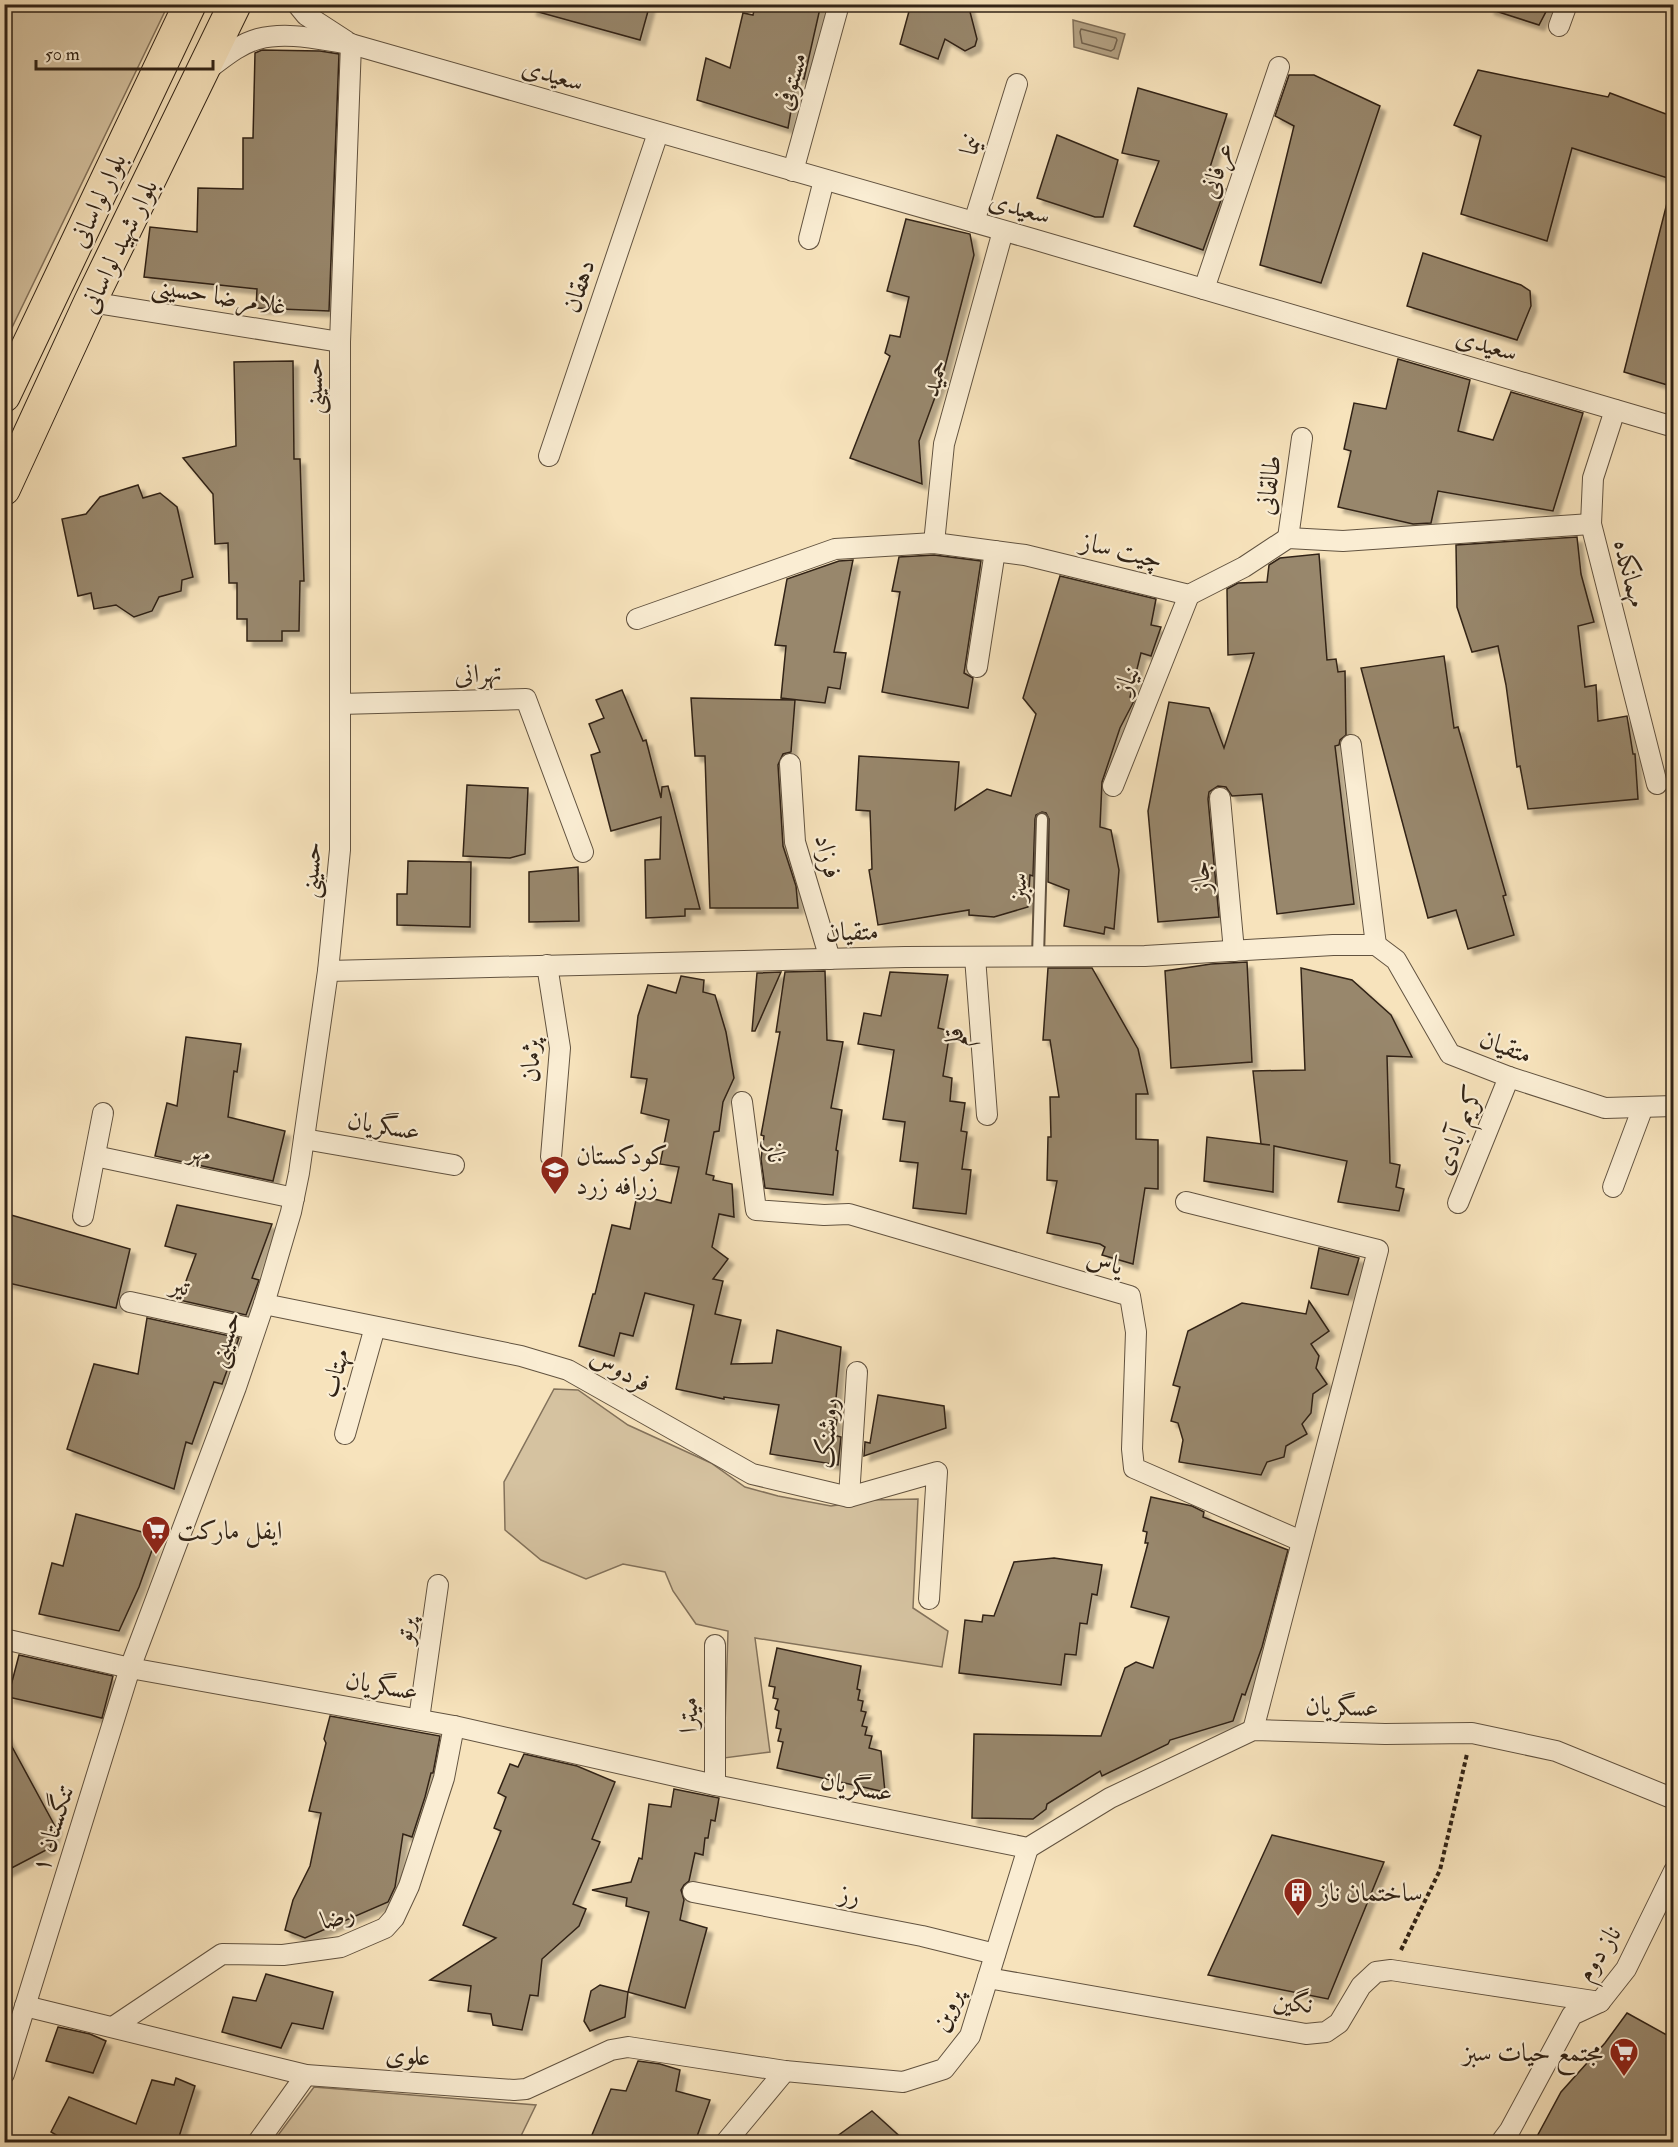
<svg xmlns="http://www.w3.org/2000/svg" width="1678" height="2147" font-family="'IM FELL Double Pica',Amiri,serif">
<defs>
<filter id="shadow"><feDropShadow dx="5.5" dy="5.5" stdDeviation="1.5" flood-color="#0004"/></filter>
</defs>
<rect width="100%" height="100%" fill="#f7e3bc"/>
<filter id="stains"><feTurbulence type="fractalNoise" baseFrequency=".00333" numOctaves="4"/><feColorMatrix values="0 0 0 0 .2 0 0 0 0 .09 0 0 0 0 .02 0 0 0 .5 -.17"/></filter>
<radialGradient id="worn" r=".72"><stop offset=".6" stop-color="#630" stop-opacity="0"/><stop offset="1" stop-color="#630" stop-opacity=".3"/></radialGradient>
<g fill="#d5c2a0" stroke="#83725b" stroke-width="1.5">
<path d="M5 4 168 5 5 342 4 5Z"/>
<path d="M554 1389 578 1390 628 1425 711 1463 745 1487 778 1496 831 1506 871 1500 918 1499 913 1608 948 1631 942 1667 755 1638 770 1752 724 1758 728 1631 696 1624 673 1591 665 1572 623 1564 586 1579 541 1560 505 1530 504 1482Z"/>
<path d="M314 2087 536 2105 518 2142H273Z"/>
</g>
<path fill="#b4a284" stroke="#806f58" stroke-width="1.5" d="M1073 20 1125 34 1118 59 1074 47Z"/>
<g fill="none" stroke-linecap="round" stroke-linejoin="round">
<path stroke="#72624d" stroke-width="1.5" d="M1081 29 1116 38 1117 40 1114 49 1111 51 1082 43 1080 32Z"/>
</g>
<g fill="#98876c" stroke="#312316" stroke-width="1.5" filter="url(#shadow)">
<path d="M532 4H650L640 40 531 10Z"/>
<path d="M775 4H821L804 79 797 77 788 128 697 100 706 58 730 68 743 13 753 15 755 6 773 11Z"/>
<path d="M911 4H968L977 39 975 46 965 51 945 39 938 59 900 44Z"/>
<path d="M1489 4H1550L1539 25 1489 9Z"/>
<path d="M262 50 320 51 339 54 329 311 256 308 257 289 144 277 150 227 197 232 198 188 243 189V138H253L255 53Z"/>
<path d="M1478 70 1608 97 1610 93 1674 117V180L1572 148 1547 241 1461 214 1481 136 1454 125Z"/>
<path d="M1289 75H1314L1380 106 1321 283 1260 265 1294 126 1275 116Z"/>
<path d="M1138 88 1227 114 1205 183 1225 189 1203 250 1134 226 1159 161 1122 153Z"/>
<path d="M1057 135 1118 160 1103 217H1095L1037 198Z"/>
<path d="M1667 203H1674V387L1624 372Z"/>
<path d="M906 219 970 234 974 255 942 378 919 441 922 484 850 458 890 356 885 353 890 335 900 337 909 297 887 291Z"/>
<path d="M1423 253 1521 285 1530 291 1531 306 1517 340 1407 306Z"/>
<path d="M1398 359 1470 380 1458 431 1493 440 1511 392 1583 413 1553 511 1438 491 1431 523 1413 524 1338 507 1351 451 1344 449 1354 403 1386 409Z"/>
<path d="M293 361 294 459H300L304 581H300L299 631H282V641H247V619H237V583H229L228 543 215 544 213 494 183 458 236 446 234 362Z"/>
<path d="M138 485 143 498 160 493 177 507 193 577 182 580 181 591 159 597 152 611 134 617 116 605 94 609 91 593 78 596 62 519 86 514 100 497Z"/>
<path d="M1577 537 1581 574 1594 622 1578 626 1585 687 1596 685 1598 721 1627 716 1633 754H1635L1638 799 1528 809 1520 766 1517 767 1506 685 1498 646 1472 652 1457 607 1456 545Z"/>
<path d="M1319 554 1327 660 1336 659 1338 672 1345 671 1346 735 1340 740 1339 745 1335 746 1354 904 1277 914 1262 794 1232 796 1226 787 1218 786 1209 792 1208 799 1219 917 1158 922 1148 811 1169 702 1209 708 1224 748 1254 653 1228 655 1227 589 1238 583 1267 582 1269 565 1280 558Z"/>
<path d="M934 555 981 561 964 673 973 678 968 708 882 692 900 592 892 591 899 557Z"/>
<path d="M853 560 834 652 846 653 840 689 828 687 825 703 781 698 786 646 775 645 787 579 839 561Z"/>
<path d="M1060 576 1156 599 1151 625 1161 627 1151 656 1141 653 1130 697 1135 699 1120 728 1102 782 1100 827 1111 830 1119 870 1114 929 1105 927 1104 934 1064 926 1069 890 1048 882 1049 819 1046 813 1042 812 1036 815 1035 819 1033 876 1030 875 1028 907 994 917 969 915V910L878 925 869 870 872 869 870 811 856 810 859 756 959 762 955 810 987 789 1011 796 1036 714 1023 698Z"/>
<path d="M1444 656 1454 728 1458 727 1506 895 1503 896 1514 935 1468 949 1456 910 1428 918 1361 668Z"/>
<path d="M622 690 643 741 646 740 661 798 662 787 668 786 700 909H685V916L646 918 645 860 660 859 661 817 611 831 591 755 600 752 589 724 604 718 596 700Z"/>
<path d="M691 698 795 700 791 752 783 754 778 765 783 846 796 886 798 908H710L705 756H695Z"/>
<path d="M467 785 528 788 525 854 510 858 463 856Z"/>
<path d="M408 861 471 862 470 927 397 925V894H407Z"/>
<path d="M578 867 579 921 529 922V872Z"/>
<path d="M1247 962 1252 1062 1171 1068 1165 971 1211 964Z"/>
<path d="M1048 968H1092L1138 1049 1148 1094H1136V1139L1158 1140V1189L1145 1188 1133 1264 1102 1255 1105 1247 1100 1244 1047 1233 1057 1181 1047 1180 1048 1137H1051L1050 1097H1059L1050 1040H1043Z"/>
<path d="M1301 968 1352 980 1391 1015 1412 1057 1387 1056 1390 1163 1400 1165 1396 1187 1404 1189 1399 1211 1338 1202 1347 1161 1274 1146 1273 1192 1204 1181 1207 1137 1270 1145 1261 1144 1253 1071 1305 1070Z"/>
<path d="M825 971 827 1040 843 1042 831 1108 842 1110 836 1150 838 1151 833 1195 765 1188 761 1159 764 1136 761 1135 780 1032H776L785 972Z"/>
<path d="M781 972 755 1031H752L757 973Z"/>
<path d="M890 972 948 975 938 1028 950 1031 943 1076 952 1078 950 1101 965 1103 961 1131 967 1132 962 1169 971 1170 966 1214 913 1208 918 1163 900 1161 905 1122 883 1119 894 1050 858 1044 864 1013 881 1016Z"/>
<path d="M681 976 704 980 703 992 715 995 726 1032 734 1078 723 1102 719 1131 714 1132 706 1174 714 1176 713 1180 732 1184 734 1217 719 1214 712 1247 728 1259 713 1279 723 1281 715 1314 741 1320 731 1364 772 1363 777 1330 841 1347 834 1419 837 1420 834 1435 841 1437 838 1465 770 1454 779 1405 724 1397V1399L676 1389 694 1305 645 1293 633 1336 620 1333 614 1356 579 1346 593 1294H595L612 1225 630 1229 637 1195 671 1203 679 1167 660 1164 669 1120 641 1113 647 1079 631 1077 638 1016 648 985 676 993Z"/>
<path d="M186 1037 241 1044 237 1072 234 1071 228 1117 285 1131 273 1181 155 1156 167 1103 177 1106Z"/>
<path d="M177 1205 272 1224 252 1278 259 1280 246 1315 179 1300 196 1254 165 1246Z"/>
<path d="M4 1213 130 1249 116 1308 4 1282Z"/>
<path d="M1319 1248 1359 1258 1348 1295 1311 1288Z"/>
<path d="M1309 1301 1329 1331 1311 1344 1319 1356 1316 1368 1327 1384 1313 1394 1311 1413 1302 1424 1307 1434 1286 1446 1284 1457 1267 1462 1261 1475 1179 1462 1183 1440 1178 1423 1171 1421 1180 1387 1173 1385 1188 1331 1242 1303 1306 1314Z"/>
<path d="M147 1318 239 1338 222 1384 214 1382 192 1444 186 1442 174 1489 67 1449 94 1364 138 1374Z"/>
<path d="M878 1395 944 1406 946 1428 864 1456 865 1442 870 1443Z"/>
<path d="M1151 1497 1192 1506 1204 1512 1203 1517 1288 1550 1262 1647 1245 1695 1242 1694 1233 1721 1170 1740 1168 1744 1102 1776 1100 1771 1047 1804 1046 1809 1033 1819 972 1818 974 1734 1101 1736 1125 1668 1136 1662 1153 1668 1169 1617 1131 1607 1148 1543H1145L1147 1532 1143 1531Z"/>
<path d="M76 1514 157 1536 139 1587 119 1631 39 1614 52 1563 63 1566Z"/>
<path d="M1054 1558 1102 1565 1097 1595 1092 1594 1087 1624 1080 1623 1076 1655 1065 1654 1061 1685 959 1673 965 1620 982 1622 983 1615 994 1616 1014 1562Z"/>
<path d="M777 1648 861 1666 857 1689 860 1690 858 1700 863 1701 861 1711 866 1712 862 1726 867 1727 865 1735 872 1736 869 1748 881 1751 885 1792 777 1768 783 1742 778 1741 781 1729 776 1728 779 1711 775 1709 778 1699 773 1698 775 1687 769 1686Z"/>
<path d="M19 1655 113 1676 102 1718 8 1697Z"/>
<path d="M330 1716 440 1736 433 1773H431L425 1797 412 1837 403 1834 395 1887 388 1902 305 1938 285 1930 293 1900 310 1866 321 1813 309 1811 326 1743 324 1739Z"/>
<path d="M4 1732 56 1828 50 1848 4 1872Z"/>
<path d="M524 1754 577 1766 615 1782 592 1839 600 1842 573 1904 586 1909 579 1926 542 1959 538 1996 530 1995 522 2030 493 2025 491 2014 468 2011 471 1986 430 1980 496 1938 463 1925 501 1831 494 1828 506 1797 498 1793 510 1764 518 1767Z"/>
<path d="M674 1789 719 1798 715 1821 711 1820 708 1838H705L703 1855 695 1853 689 1881 684 1885 681 1890 684 1900 680 1920 707 1928 685 2008 628 1992 649 1912 626 1906 627 1898 592 1890 631 1882 639 1858 642 1859 649 1804 671 1807Z"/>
<path d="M1272 1835 1384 1862 1328 1999 1208 1975Z"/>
<path d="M266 1974 333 1992 323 2029 292 2023 281 2048 222 2032 233 1997 256 2001Z"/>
<path d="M600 1985 628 1992 625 2017 590 2031 584 2021 591 1991Z"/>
<path d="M1627 2013 1674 2039V2142H1534L1561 2092 1605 2043Z"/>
<path d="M58 2027 90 2034 106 2041 93 2073 46 2061Z"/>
<path d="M638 2061 660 2064 680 2070 676 2091 710 2100 695 2142H589L611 2089 626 2091Z"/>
<path d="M176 2078 195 2086 178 2140 180 2142H68L51 2132 69 2097 136 2124 152 2080 174 2085Z"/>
<path d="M872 2111 906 2142H829Z"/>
</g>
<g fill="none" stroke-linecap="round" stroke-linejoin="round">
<g stroke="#625340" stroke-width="14">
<path id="service" d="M1038 956 1042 819"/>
</g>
<g stroke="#625340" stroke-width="22">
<g id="minor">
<path d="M297 4 306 15 346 41"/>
<path d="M1559 26 1567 4"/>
<path d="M207 70C222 59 239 44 258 39 288 31 321 40 351 44L1033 239 1674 427"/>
<path d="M793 171 839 4"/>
<path d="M974 222 1017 84"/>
<path d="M809 239 824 180"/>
<path d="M1204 289 1279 67"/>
<path d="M90 302 340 342"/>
<path d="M1615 410 1593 478 1591 524 1657 784"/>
<path d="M549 456 658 133"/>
<path d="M1288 538 1302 438"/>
<path d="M934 543 944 444 1003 231"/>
<path d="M637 619 835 549 934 543 1025 555 1189 595 1244 567 1288 538 1343 541 1591 524"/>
<path d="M977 667 995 551"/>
<path d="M340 704 526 699 583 852"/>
<path d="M1351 745 1376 945"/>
<path d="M790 764 795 842 830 959"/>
<path d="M1113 786 1189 595"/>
<path d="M1220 798 1234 951"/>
<path d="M975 957 987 1115"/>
<path d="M547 965 560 1048 551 1157"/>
<path d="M328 971 905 957 1145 956 1333 945H1376L1396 960 1450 1054 1509 1077 1605 1108 1674 1106"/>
<path d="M742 1102 756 1210 824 1215 849 1214 1130 1296 1136 1332 1132 1449 1134 1468 1301 1541"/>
<path d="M304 1139 454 1165"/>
<path d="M95 1156 294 1198"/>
<path d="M1613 1187 1643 1107"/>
<path d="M1186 1202 1378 1250 1253 1730"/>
<path d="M1458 1203 1509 1077"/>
<path d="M83 1216 103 1113"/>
<path d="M130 1302 254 1329"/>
<path d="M264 1304 521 1356 568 1370 752 1474 849 1497 937 1472 929 1599"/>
<path d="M345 1434 375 1327"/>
<path d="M849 1497 857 1372"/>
<path d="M4 1639 130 1668 454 1726 715 1785 1028 1848 1110 1798 1253 1730 1385 1734 1472 1733 1556 1751 1674 1799"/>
<path d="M419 1719 438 1585"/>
<path d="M715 1785V1645"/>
<path d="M693 1892 922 1936 995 1954"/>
<path d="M988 1978 1306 2034 1326 2032 1339 2023 1361 1986 1376 1972 1391 1970 1600 2002"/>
<path d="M25 2006 306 2075 514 2090 526 2089 611 2050 628 2047 785 2071 903 2082 944 2069 970 2036 1028 1848"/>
<path d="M113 2027 222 1954 283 1955 341 1947 385 1928 394 1918 409 1886 444 1778 454 1726"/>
<path d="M4 2074 130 1668 236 1387 264 1304 291 1212 299 1173 328 971 340 850V342L351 44"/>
<path d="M258 2142 306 2075"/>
<path d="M726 2142 785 2071"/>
<path d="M1501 2142 1510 2130 1572 2015 1600 2002 1626 1969 1674 1871"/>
</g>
</g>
<g stroke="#312316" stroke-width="34">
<g id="primary">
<path d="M4 396 190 4"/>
<path d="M4 489 90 302 235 4"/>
</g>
</g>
<path stroke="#312316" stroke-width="4" stroke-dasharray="4.5 3" stroke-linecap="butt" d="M1401 1950 1440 1870 1467 1754"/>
<use href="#service" stroke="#faedd3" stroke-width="10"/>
<use href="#minor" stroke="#faedd3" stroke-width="20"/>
<use href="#primary" stroke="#f7e3bc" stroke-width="32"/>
</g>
<defs>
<g id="school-pin" transform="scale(1.5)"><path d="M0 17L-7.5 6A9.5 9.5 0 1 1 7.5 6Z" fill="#8f2418" stroke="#faedd3"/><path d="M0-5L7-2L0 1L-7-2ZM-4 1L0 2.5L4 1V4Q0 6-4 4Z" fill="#fff"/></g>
<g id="supermarket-pin" transform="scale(1.5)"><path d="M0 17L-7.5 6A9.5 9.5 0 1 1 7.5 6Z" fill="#8f2418" stroke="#faedd3"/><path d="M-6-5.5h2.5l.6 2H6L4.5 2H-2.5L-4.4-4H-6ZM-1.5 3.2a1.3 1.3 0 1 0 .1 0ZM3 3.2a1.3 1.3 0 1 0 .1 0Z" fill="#fff"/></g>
<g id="building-pin" transform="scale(1.5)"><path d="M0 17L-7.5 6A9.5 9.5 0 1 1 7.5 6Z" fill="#8f2418" stroke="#faedd3"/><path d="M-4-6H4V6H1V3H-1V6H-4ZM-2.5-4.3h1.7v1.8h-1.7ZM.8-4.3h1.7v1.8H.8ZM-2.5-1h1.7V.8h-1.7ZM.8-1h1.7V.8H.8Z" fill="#fff"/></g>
</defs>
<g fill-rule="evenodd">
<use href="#school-pin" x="555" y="1170"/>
<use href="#supermarket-pin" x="156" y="1530"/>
<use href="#building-pin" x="1298" y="1892"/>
<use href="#supermarket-pin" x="1624" y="2052"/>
</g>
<g text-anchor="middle" stroke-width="4.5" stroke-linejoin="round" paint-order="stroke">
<g font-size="26" fill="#312316" stroke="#faedd3">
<text transform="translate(553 74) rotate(16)" y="9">سعیدی</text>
<text transform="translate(790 81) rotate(-74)" y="9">مستوفی</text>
<text transform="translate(970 145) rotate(-73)" y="9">نیما</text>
<text transform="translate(1216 170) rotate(-71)" y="9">عرفانی</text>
<text transform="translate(97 200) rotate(-65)" y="9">بلوار لواسانی</text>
<text transform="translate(1020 207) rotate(16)" y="9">سعیدی</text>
<text transform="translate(118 246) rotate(-64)" y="9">بلوار شهید لواسانی</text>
<text transform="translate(578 286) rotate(-72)" y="9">دهقان</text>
<text transform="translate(219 295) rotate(9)" y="9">غلامرضا حسینی</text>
<text transform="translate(1487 344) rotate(16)" y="9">سعیدی</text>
<text transform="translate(934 378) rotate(-74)" y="9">حمید</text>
<text transform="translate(313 386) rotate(-90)" y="9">حسینی</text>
<text transform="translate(1268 485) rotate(-82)" y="9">طالقانی</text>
<text transform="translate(1122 550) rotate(14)" y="9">چیت ساز</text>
<text transform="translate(1631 573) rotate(76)" y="9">مهمانکده</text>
<text transform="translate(478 673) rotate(-2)" y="9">تهرانی</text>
<text transform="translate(1126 680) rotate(-68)" y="9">نیاز</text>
<text transform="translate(829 856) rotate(76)" y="9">فرزاد</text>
<text transform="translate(310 870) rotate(-86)" y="9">حسینی</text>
<text transform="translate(1200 877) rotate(-95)" y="9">جاز</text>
<text transform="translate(1017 887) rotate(-88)" y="9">سبز</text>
<text transform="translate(852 931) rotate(-1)" y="9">متقیان</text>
<text transform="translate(954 1038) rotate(-94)" y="9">قلم</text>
<text transform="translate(1506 1046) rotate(20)" y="9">متقیان</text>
<text transform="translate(530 1061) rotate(-90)" y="9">پژمان</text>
<text transform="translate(384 1125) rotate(10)" y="9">عسگریان</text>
<text transform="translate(1458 1130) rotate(-68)" y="9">کریم آبادی</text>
<text transform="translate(200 1151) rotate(12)" y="9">مهر</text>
<text transform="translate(776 1152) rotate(82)" y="9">ناز</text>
<text transform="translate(1105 1261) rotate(16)" y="9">یاس</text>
<text transform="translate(180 1285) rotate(12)" y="9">تیر</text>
<text transform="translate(224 1339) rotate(-72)" y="9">حسینی</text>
<text transform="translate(621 1369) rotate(29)" y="9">فردوس</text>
<text transform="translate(334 1373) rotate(-74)" y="9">مهتاب</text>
<text transform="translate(826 1433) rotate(-86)" y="9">روشنک</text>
<text transform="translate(404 1630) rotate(-82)" y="9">پرتو</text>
<text transform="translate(382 1685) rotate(10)" y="9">عسگریان</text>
<text transform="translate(1342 1706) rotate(2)" y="9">عسگریان</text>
<text transform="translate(688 1715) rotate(-90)" y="9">میترا</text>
<text transform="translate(857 1786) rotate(11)" y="9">عسگریان</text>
<text transform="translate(52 1828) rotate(-73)" y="9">تنگستان ۱</text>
<text transform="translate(850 1894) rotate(11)" y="9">رز</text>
<text transform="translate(337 1916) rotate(-17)" y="9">رضا</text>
<text transform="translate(1598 1953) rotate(-57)" y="9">ناز دوم</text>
<text transform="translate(1293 2002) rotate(6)" y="9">نگین</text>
<text transform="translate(946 2010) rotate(-67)" y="9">پروین</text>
<text transform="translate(408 2055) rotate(4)" y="9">علوی</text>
</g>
<g font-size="26" fill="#312316" stroke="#faedd3" text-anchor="start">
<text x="576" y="1164">کودکستان<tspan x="576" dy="30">زرافه زرد</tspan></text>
<text x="177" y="1539">ایفل مارکت</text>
<text x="1319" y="1901">ساختمان ناز</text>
<text x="1603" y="2061" text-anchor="end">مجتمع حیات سبز</text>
</g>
</g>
<rect width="1678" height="2147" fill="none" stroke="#f7e3bc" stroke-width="24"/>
<rect x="6" y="6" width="1666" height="2135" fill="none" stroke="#312316" stroke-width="3"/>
<rect x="12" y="12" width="1654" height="2123" fill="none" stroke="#312316" stroke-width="1.5"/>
<path d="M36 60v9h177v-9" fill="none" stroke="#312316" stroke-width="3"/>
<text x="45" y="60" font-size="18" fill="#312316" stroke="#faedd3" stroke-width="4.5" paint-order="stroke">50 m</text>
<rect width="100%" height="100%" filter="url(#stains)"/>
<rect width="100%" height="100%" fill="url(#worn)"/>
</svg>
